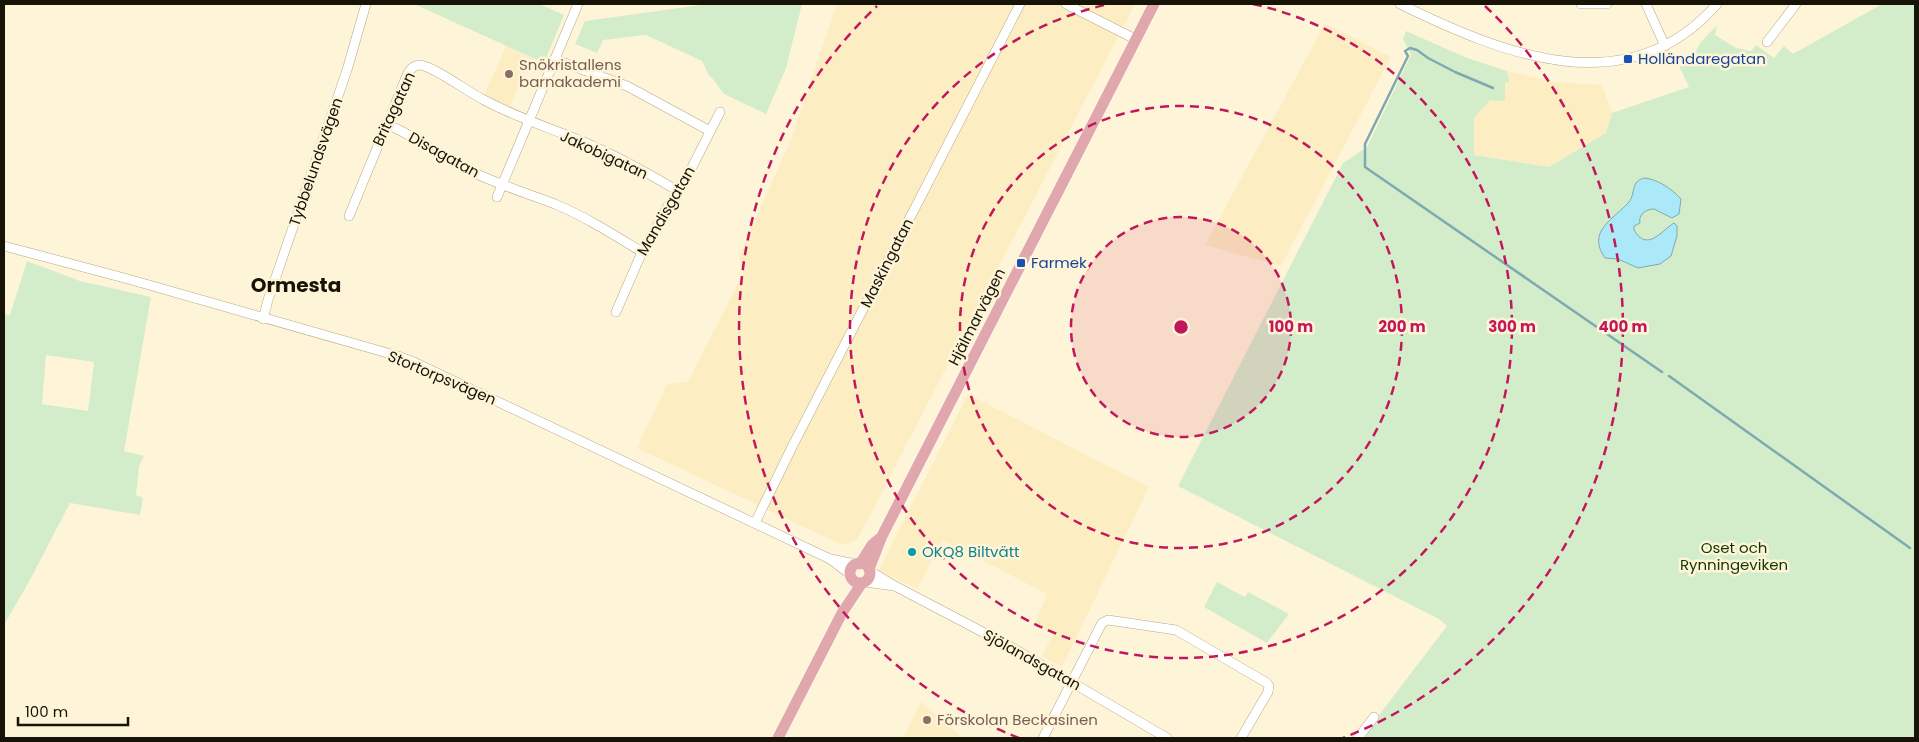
<svg xmlns="http://www.w3.org/2000/svg" width="1919" height="742" font-family="Poppins,sans-serif">
<rect width="100%" height="100%" fill="#fef5d8"/>
<g fill="#fceec2">
<path d="M837 4H1135L857 540 842 545 637 448 667 384 688 382 743 273 739 256 790 142Z"/>
<path d="M1325 23 1391 57 1281 266 1205 245Z"/>
<path d="M506 46 536 60 520 80 522 81 509 107 484 95Z"/>
<path d="M1507 71 1555 82 1602 85 1612 113 1606 133 1549 167 1474 155V118L1505 82 1508 81Z"/>
<path d="M968 394 1149 487 1062 667 1042 656 1053 634 1035 624 1047 594 943 540 917 589 879 570Z"/>
<path d="M921 702 963 738H903Z"/>
</g>
<g fill="#d3edcb" fill-rule="evenodd">
<path d="M414 4H539L564 15 544 63Z"/>
<path d="M708 4H802L786 68 766 114 724 94 712 78 709 76 702 61 646 35 603 40 597 53 575 44 585 21Z"/>
<path d="M1882 4H1915V738H1365L1376 719 1447 626 1439 619 1178 486 1343 163 1367 147 1411 55 1403 39 1406 31 1467 58 1507 71 1509 82H1505V101L1490 100 1474 118V155L1549 167 1606 133 1612 113 1689 87 1677 62 1696 51 1700 43 1717 25 1715 35 1736 48 1751 51 1756 45 1774 58 1784 46 1793 54Z"/>
<path d="M27 261 80 281 151 297 124 451 144 456 139 466 136 495 143 498 140 515 70 503 31 578 4 625V314L10 315ZM46 355 94 362 88 411 42 404Z"/>
<path d="M1217 582 1245 597 1248 592 1289 614 1267 643 1204 607Z"/>
</g>
<path fill="#abe9f9" stroke="#7fa9b0" d="M1645 178C1659 180 1672 189 1681 199L1679 214 1672 218 1654 209C1646 209 1638 215 1640 223L1634 226V230C1647 252 1660 232 1674 223L1677 226V236L1671 256 1660 264 1638 268 1618 259 1605 258C1586 231 1614 219 1629 202 1636 193 1630 181 1645 178Z"/>
<g fill="none" stroke-linecap="round" stroke-linejoin="round">
<g stroke="#7fa9b0" stroke-width="2.5">
<path d="M1493 88 1455 72 1428 58 1417 50 1410 48 1405 51 1408 56 1365 144V167L1662 372"/>
<path d="M1669 376 1910 548"/>
</g>
<g stroke="#b4a886" stroke-width="10">
<g id="minor">
<path d="M1066 4 1135 39"/>
<path d="M1400 4C1502 54 1628 106 1717 4"/>
<path d="M1581 4H1607"/>
<path d="M1646 4 1665 46"/>
<path d="M1767 42 1796 4"/>
<path d="M554 59 627 86 710 131"/>
<path d="M386 124C414 135 437 154 463 167 492 183 524 192 555 204 586 217 614 235 642 252"/>
<path d="M497 197 578 4"/>
<path d="M349 216 408 73C411 68 414 65 420 65 435 67 468 92 484 100 519 119 557 130 593 146 623 159 651 175 678 191"/>
<path d="M4 246 128 279 398 356 416 363 830 559 851 575"/>
<path d="M616 312 642 252 668 206 684 183 720 112"/>
<path d="M263 319 268 300 347 70 366 4"/>
<path d="M755 523 792 447 1020 4"/>
<path d="M830 559 856 564"/>
<path d="M870 571 895 586 1013 648 1167 738"/>
<path d="M865 582 894 586"/>
<path d="M1043 738 1102 623 1108 620 1176 630 1267 683 1269 686 1268 692 1241 738"/>
<path d="M1358 738 1374 717"/>
</g>
</g>
<g stroke="#fff" stroke-width="12">
<g id="major">
<circle cx="860" cy="573" r="10"/>
<path d="M860 564 872 545 879 539"/>
<path d="M869 569 882 536 1154 4"/>
<path d="M778 738 842 613 862 583"/>
</g>
</g>
<use href="#minor" stroke="#fff" stroke-width="9"/>
<use href="#major" stroke="#e0a7ac" stroke-width="11"/>
</g>
<circle cx="1181" cy="327" r="110" fill="#c2185b" fill-opacity=".12"/>
<g fill="none" stroke="#c2185b" stroke-width="2.5" stroke-dasharray="9 6">
<circle cx="1181" cy="327" r="110"/>
<circle cx="1181" cy="327" r="221"/>
<path d="M1253 4A331 331 0 1 1 1109 4"/>
<path d="M1019 738A442 442 0 0 1 877 6M1485 6A442 442 0 0 1 1343 738"/>
</g>
<g fill="#1a4fb4" stroke="#fef5d8" stroke-width="2">
<rect x="1623" y="54" width="10" height="10" rx="2.5"/>
<rect x="1016" y="258" width="10" height="10" rx="2.5"/>
</g>
<g fill="#8d6e63" stroke="#fef5d8" stroke-width="2">
<circle cx="509" cy="74" r="5"/>
<circle cx="927" cy="720" r="5"/>
</g>
<circle fill="#0f9aa8" stroke="#fef5d8" stroke-width="2" cx="912" cy="552" r="5"/>
<g text-anchor="middle" stroke-width="5" stroke-linejoin="round" paint-order="stroke">
<g font-size="15" fill="#164399" stroke="#fef5d8" text-anchor="start">
<text x="1638" y="64">Holländaregatan</text>
<text x="1031" y="268">Farmek</text>
</g>
<g font-size="15" fill="#785e54" stroke="#fef5d8" text-anchor="start">
<text x="519" y="70">Snökristallens<tspan x="519" dy="17">barnakademi</tspan></text>
<text x="937" y="725">Förskolan Beckasinen</text>
</g>
<g font-size="15" fill="#171306" stroke="#fef5d8">
<text transform="translate(394 109) rotate(-65)" y="5">Britagatan</text>
<text transform="translate(444 155) rotate(29)" y="5">Disagatan</text>
<text transform="translate(604 155) rotate(25)" y="5">Jakobigatan</text>
<text transform="translate(316 162) rotate(-71)" y="5">Tybbelundsvägen</text>
<text transform="translate(666 211) rotate(-60)" y="5">Mandisgatan</text>
<text transform="translate(887 263) rotate(-63)" y="5">Maskingatan</text>
<text transform="translate(977 317) rotate(-63)" y="5">Hjälmarvägen</text>
<text transform="translate(442 378) rotate(23)" y="5">Stortorpsvägen</text>
<text transform="translate(1032 660) rotate(29)" y="5">Sjölandsgatan</text>
</g>
<g font-size="15" fill="#0f3700" stroke="#fef5d8">
<text x="1734" y="553">Oset och<tspan x="1734" dy="17">Rynningeviken</tspan></text>
</g>
<g font-size="15" fill="#0d838f" stroke="#fef5d8" text-anchor="start">
<text x="922" y="557">OKQ8 Biltvätt</text>
</g>
<g font-size="20" font-weight="bold" fill="#171306" stroke="#fef5d8">
<text x="296" y="292">Ormesta</text>
</g>
</g>
<circle cx="1181" cy="327" r="8" fill="#c2185b" stroke="#fef5d8" stroke-width="2.5"/>
<g font-size="15" text-anchor="middle" font-weight="bold" fill="#c2185b" stroke="#fef5d8" stroke-width="5" stroke-linejoin="round" paint-order="stroke">
<text x="1291" y="332">100 m</text>
<text x="1402" y="332">200 m</text>
<text x="1512" y="332">300 m</text>
<text x="1623" y="332">400 m</text>
</g>
<rect width="1919" height="742" fill="none" stroke="#171306" stroke-width="10"/>
<path d="M18 717v8h110v-8" fill="none" stroke="#171306" stroke-width="2.5"/>
<text x="25" y="717" font-size="15" fill="#171306" stroke="#fef5d8" stroke-width="4" paint-order="stroke">100 m</text>
</svg>
